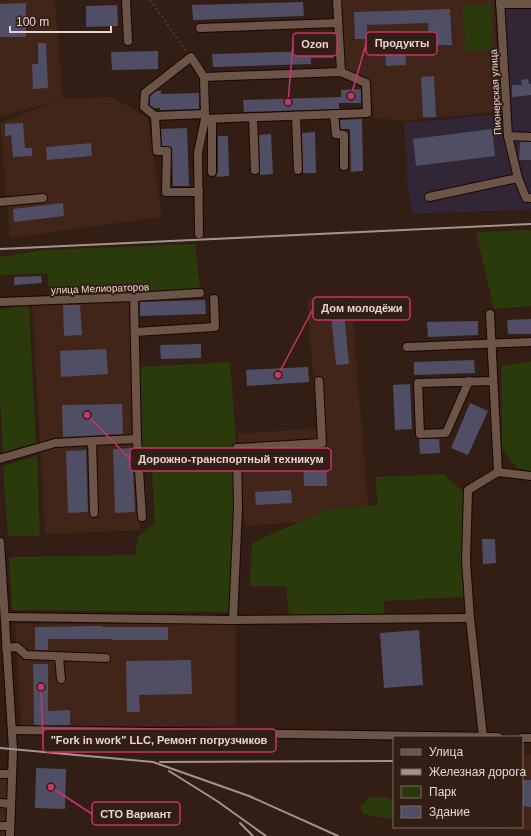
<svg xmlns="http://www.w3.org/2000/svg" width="531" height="836" font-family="Arial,sans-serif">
<rect width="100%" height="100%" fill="#321e14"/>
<path fill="#302635" d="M504 0H531V209L412 214 407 179V160L404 123 511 113Z"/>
<g fill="#402518">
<path d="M9 0H55L63 99 112 97 148 118 162 217 10 238 0 123 56 101 0 117V1Z"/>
<path d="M340 0H494L500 112 404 121 374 118 370 80 345 69Z"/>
<path d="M351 296 369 517 245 526 238 434 317 428 307 299Z"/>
<path d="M129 297 140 530 45 534 32 300Z"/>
<path d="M15 624H236V726L21 727Z"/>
<path d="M522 755H531V830L419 827H522Z"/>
<path d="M0 777 8 778 5 836H0Z"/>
</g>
<g fill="#2a3a0b">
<path d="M491 4 492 50 465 51 463 5Z"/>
<path d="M531 230V306L494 309 476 232Z"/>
<path d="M195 244 200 289 50 296 47 273 0 275V257L43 250Z"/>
<path d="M29 306 36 443 3 452 0 398V309Z"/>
<path d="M531 361V471L517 468 502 449 501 366Z"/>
<path d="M230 362 236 441 231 612 12 610 9 557 135 555 138 537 155 522 151 457H140L138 367Z"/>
<path d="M37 456 40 536H8L3 466Z"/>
<path d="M444 474 464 493 466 597 384 601 385 615 289 618 286 586H250L252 543 328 509 378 505 375 477Z"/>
<path d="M385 797 394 801V816L390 819 363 814 360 807 368 798Z"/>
</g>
<g fill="#504e64">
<path d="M303 2 304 16 193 20 192 5Z"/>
<path d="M26 3V37H0V4Z"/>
<path d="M117 5 118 26 86 27V6Z"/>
<path d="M450 9 452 45H429L428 23 367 25V39H355L354 12Z"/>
<path d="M38 43H46L48 88 33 89 32 64H38Z"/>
<path d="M313 43H333V58H311V64L213 67 212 54 313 51Z"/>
<path d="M158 51V69L112 70 111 52Z"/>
<path d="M405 52 406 65 386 66 385 53Z"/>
<path d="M434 76 436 117H423L421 77Z"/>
<path d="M528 79 529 84H531V95L512 97V85H522L521 80Z"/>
<path d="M361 89V103H339V109L244 112 243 100 341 97V90Z"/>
<path d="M156 91H161V94L199 93V109L160 110V108H154L150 105V96Z"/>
<path d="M362 119 363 171 351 172 350 129H341L340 120Z"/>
<path d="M23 123 25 148H32V156L13 157 11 135 5 136V124Z"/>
<path d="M187 128 189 186H173L172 147 162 146 161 129Z"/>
<path d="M492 129 495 156 416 166 413 139Z"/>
<path d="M315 132 316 173H303L302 133Z"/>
<path d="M271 134 273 174 260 175 259 135Z"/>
<path d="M218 136H228L229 176 216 177 218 172Z"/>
<path d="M520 142H531V160H519Z"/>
<path d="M91 143 92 156 47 160 46 147Z"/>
<path d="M63 203 64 216 14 222 13 209Z"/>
<path d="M41 276 42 283 14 285V277Z"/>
<path d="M205 300 206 314 140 316V302Z"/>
<path d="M343 303 349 364 336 365 330 304Z"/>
<path d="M63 305H80L82 335 64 336Z"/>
<path d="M531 319V334H508L507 320Z"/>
<path d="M478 321V335L428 337 427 322Z"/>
<path d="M201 344V358L161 359 160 345Z"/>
<path d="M106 349 108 374 61 377 60 351Z"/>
<path d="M474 360 475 373 414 375V362Z"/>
<path d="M308 367 309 382 247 386 246 370Z"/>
<path d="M410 384 412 429 395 430 393 385Z"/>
<path d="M470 403 488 411 468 455 451 448Z"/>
<path d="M122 404 123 434 63 437 62 405Z"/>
<path d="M419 439H439L440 453 420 454Z"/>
<path d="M132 448 135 512 115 513 113 449Z"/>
<path d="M86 450 88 512 68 513 66 451Z"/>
<path d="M326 454 327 486H304L303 455Z"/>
<path d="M291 490 292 503 256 505 255 492Z"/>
<path d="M482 539H495L496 563 483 564Z"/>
<path d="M102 626V627H168V640H112V639H48V650H35V627Z"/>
<path d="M419 630 423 685 384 688 380 633Z"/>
<path d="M191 660 192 694 139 695 140 712H127L126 661Z"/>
<path d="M33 664H48V711L70 710V725H34Z"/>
<path d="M36 768 66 769 65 809 35 808Z"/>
<path d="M522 780H531V807L522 806Z"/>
</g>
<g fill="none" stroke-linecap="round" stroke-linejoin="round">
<g stroke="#190702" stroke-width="10">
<g id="minor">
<path d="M126 0 128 41"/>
<path d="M500 0 508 136 518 178 526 198H531"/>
<path d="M500 4H531"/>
<path d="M200 28 338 23"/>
<path d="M204 77 341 72 337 0"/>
<path d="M334 114 336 134 344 135V166"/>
<path d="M155 116 157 151H167L166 192H199"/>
<path d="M296 116 298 170"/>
<path d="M253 117 255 170"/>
<path d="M205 119 367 113 366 83 341 72"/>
<path d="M508 136 531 137"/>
<path d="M212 172V119"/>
<path d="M429 197 518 178"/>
<path d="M0 202 43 198"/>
<path d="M199 234 198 153 205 119V114L204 77 191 57 145 93 144 107 155 116 205 114"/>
<path d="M134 297 137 439 142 517"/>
<path d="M0 302 134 297 200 293"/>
<path d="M135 332 215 327 214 299"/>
<path d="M407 347 531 342"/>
<path d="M469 381 446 433 420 434 418 383 493 381"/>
<path d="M92 441 137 439"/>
<path d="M0 459 55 443 92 441 94 513"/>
<path d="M498 472 531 476"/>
<path d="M0 542 13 749 10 836"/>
<path d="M5 617 233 620 470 618"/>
<path d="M233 620 238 508 237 448 322 443 319 381"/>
<path d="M6 648 17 647 26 655 106 658"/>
<path d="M59 657 61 679"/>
<path d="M12 730 498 737"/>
<path d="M483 737 470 618 466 561 468 490 498 472 490 314"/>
<path d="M522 738H531"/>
<path d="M0 774H12"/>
<path d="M0 803 11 804"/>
<path d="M0 826H10"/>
</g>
</g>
<path stroke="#6e5c53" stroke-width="1" stroke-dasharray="2 3" stroke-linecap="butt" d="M150 0 187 52"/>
<use href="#minor" stroke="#6c5449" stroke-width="8"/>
<g stroke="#a4948c" stroke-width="2">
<path d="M0 249 531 224"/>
<path d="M0 748 153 762 249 796 338 836"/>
<path d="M160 762 394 761"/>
<path d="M169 771 217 801 266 836"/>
<path d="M240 823 253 836"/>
</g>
</g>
<g text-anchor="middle" stroke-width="4" stroke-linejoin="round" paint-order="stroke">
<g font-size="10" fill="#e5d7d0" stroke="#321e14">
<text transform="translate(495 92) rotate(-93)" y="4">Пионерская улица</text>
<text transform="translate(100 288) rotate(-2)" y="4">улица Мелиораторов</text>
</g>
</g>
<path fill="none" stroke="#c7356d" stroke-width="1.5" d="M351 96L366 44M288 102L293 44M278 375L313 309M87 415L130 459M41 687L43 740M51 787L92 814"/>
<g fill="#c7356d" stroke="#321e14" stroke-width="1.5">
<circle cx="351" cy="96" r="4"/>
<circle cx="288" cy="102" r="4"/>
<circle cx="278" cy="375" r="4"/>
<circle cx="87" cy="415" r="4"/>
<circle cx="41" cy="687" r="4"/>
<circle cx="51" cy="787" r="4"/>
</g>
<g fill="#321e14" stroke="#c7356d" stroke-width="1.5">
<rect x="366" y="32" width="71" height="23" rx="4"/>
<rect x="293" y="33" width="44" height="23" rx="4"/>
<rect x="313" y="297" width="97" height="23" rx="4"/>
<rect x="130" y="448" width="201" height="23" rx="4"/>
<rect x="43" y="729" width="233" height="23" rx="4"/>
<rect x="92" y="802" width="88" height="23" rx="4"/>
</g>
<g font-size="11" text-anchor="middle" font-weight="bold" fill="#e5d7d0">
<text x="402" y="47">Продукты</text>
<text x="315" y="48">Ozon</text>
<text x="362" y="312">Дом молодёжи</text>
<text x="231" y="463">Дорожно-транспортный техникум</text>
<text x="159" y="744">"Fork in work" LLC, Ремонт погрузчиков</text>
<text x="136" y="818">СТО Вариант</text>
</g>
<rect x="393" y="736" width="130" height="92" fill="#321e14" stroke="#7a685f"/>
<rect x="401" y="749" width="20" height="6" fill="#6c5449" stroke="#7a685f"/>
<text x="429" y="756" font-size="12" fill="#e5d7d0">Улица</text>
<rect x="401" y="769" width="20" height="6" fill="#a4948c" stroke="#7a685f"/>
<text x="429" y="776" font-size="12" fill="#e5d7d0">Железная дорога</text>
<rect x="401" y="786" width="20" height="12" fill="#2a3a0b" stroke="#7a685f"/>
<text x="429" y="796" font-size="12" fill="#e5d7d0">Парк</text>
<rect x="401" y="806" width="20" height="12" fill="#504e64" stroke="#7a685f"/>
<text x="429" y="816" font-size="12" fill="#e5d7d0">Здание</text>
<path d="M10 26v6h101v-6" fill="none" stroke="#e5d7d0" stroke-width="2"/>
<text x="16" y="26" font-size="12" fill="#e5d7d0" stroke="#321e14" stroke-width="3" paint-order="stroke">100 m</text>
</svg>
